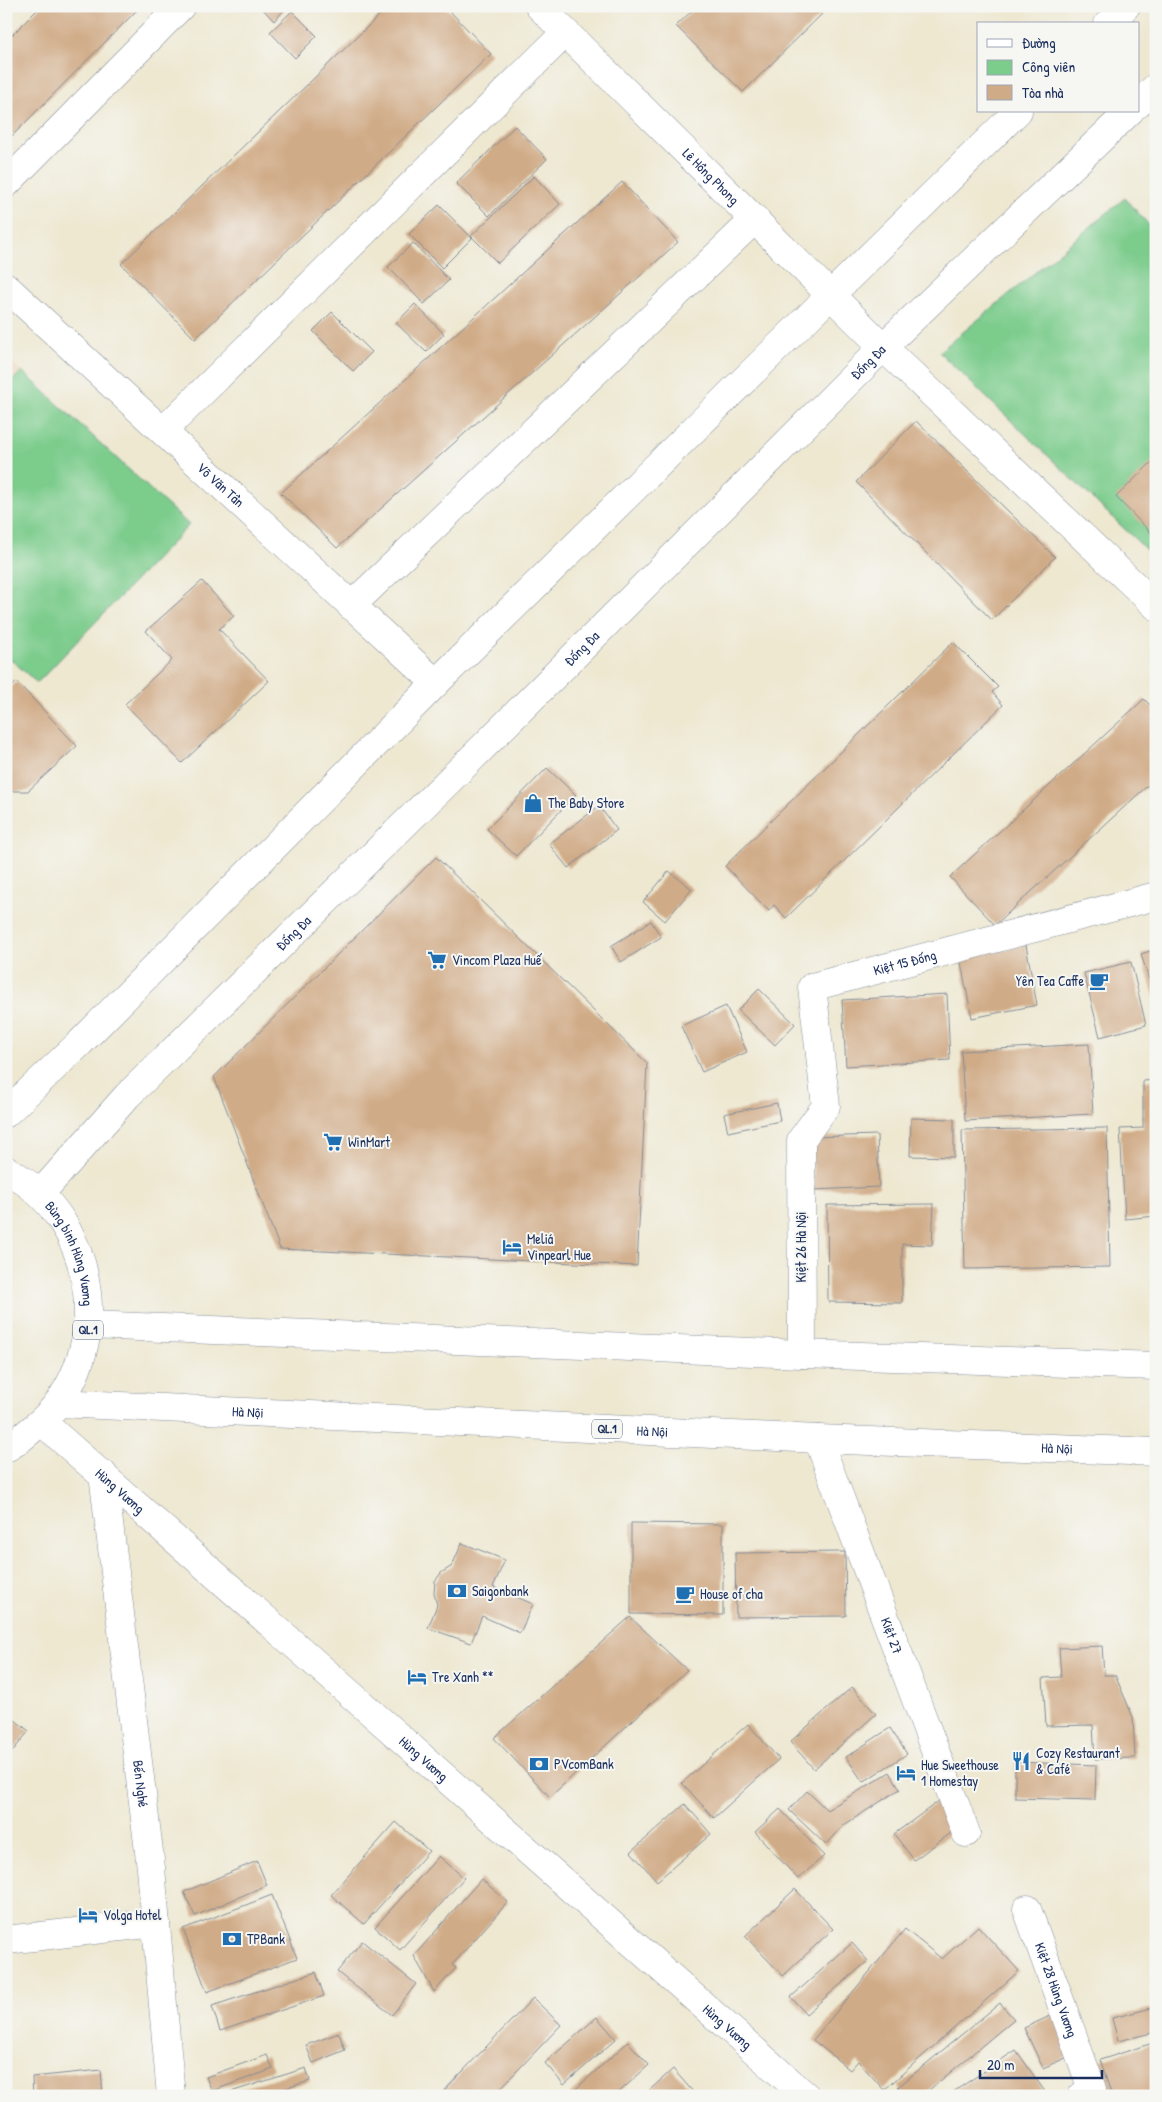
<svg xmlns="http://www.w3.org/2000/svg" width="1162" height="2102" font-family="'Patrick Hand',sans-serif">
<rect width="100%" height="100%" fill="#f6f6f2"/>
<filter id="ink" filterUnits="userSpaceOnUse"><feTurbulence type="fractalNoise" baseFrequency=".02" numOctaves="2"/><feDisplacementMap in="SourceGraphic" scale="10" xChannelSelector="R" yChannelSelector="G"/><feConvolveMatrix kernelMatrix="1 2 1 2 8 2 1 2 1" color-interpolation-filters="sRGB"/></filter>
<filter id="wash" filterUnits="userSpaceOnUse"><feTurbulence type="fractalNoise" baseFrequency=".0096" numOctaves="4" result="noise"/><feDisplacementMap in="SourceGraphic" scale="20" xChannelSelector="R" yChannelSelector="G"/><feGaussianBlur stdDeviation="1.12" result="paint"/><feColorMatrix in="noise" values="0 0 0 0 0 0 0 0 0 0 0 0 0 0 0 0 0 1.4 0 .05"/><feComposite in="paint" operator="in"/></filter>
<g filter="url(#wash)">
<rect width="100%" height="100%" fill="#eee8d1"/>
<path fill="#eed6bb" d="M6 357 22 371 6 387Z"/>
<g fill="#7ccc8c" stroke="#4c7e75">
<path d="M1125 198 1156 233V559L939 352Z"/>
<path d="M22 371 189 525 37 683 6 655V387Z"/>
</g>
<g id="blocks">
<g fill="#d0ab87">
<path d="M41 6H141L12 136 6 130V41Z"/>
<path d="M262 6H288L274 21 261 7Z"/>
<path d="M389 6H445L491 54 195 339 121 264Z"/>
<path d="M697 6H830L743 92 676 26Z"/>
<path d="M292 11 317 36 295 58 270 32Z"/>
<path d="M515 126 547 159 489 216 456 183Z"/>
<path d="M534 176 560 204 498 263 471 236Z"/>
<path d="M622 182 678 242 337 548 281 493Z"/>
<path d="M439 205 472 238 442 268 409 234Z"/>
<path d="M413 243 449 280 424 304 388 267Z"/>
<path d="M415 304 444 334 426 352 396 323Z"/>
<path d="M332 312 372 352 353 371 313 331Z"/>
<path d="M916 421 1055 557 992 620 856 482Z"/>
<path d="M1156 458V538L1116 497Z"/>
<path d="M202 581 234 616 219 629 269 681 182 763 125 704 172 660 146 631Z"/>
<path d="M953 642 998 687 992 692 1003 705 786 918 774 905 769 911 725 866Z"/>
<path d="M17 682 77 746 28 791H6V692Z"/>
<path d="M1144 699 1156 711V778L995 925 950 877Z"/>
<path d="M547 768 576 795 516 856 487 829Z"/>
<path d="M599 806 617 830 568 868 549 844Z"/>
<path d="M436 857 647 1063 637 1266 280 1249 214 1077Z"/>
<path d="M669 871 692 889 665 921 643 902Z"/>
<path d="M651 921 661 937 621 962 611 946Z"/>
<path d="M1026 945 1037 1005 972 1018 960 958Z"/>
<path d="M1156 949V999H1155L1141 954Z"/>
<path d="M1131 962 1146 1025 1100 1037 1084 973Z"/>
<path d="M759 989 795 1024 775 1045 738 1010Z"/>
<path d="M947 994 950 1060 846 1066 842 1000Z"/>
<path d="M726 1006 747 1052 702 1072 681 1026Z"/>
<path d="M1089 1044 1093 1114 965 1121 961 1051Z"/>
<path d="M1156 1080V1216L1125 1219 1120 1129 1143 1128V1081Z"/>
<path d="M777 1103 780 1121 728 1132 724 1114Z"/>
<path d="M911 1118 954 1119V1157L910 1156Z"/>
<path d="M1107 1128 1110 1267 965 1269 962 1130Z"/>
<path d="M877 1135 879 1187 814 1190 812 1137Z"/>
<path d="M934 1204 932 1245 902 1244V1303L828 1302 827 1205Z"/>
<path d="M631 1523 723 1524V1615L631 1614Z"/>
<path d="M462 1543 505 1560 493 1587 533 1604 520 1633 482 1616 471 1643 428 1628 437 1605 434 1593 435 1581 441 1573 452 1566Z"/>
<path d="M845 1552 846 1616 736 1617 735 1553Z"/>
<path d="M630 1617 687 1670 550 1797 494 1738Z"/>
<path d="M1102 1646 1104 1675H1115L1133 1717 1135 1758 1095 1759 1093 1725 1046 1726 1043 1678 1061 1677 1059 1648Z"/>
<path d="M852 1687 876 1714 814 1769 790 1742Z"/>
<path d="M6 1713 29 1731 6 1759Z"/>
<path d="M748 1724 779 1759 714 1818 682 1783Z"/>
<path d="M890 1728 907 1754 863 1782 846 1757Z"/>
<path d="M1015 1762 1096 1765 1095 1800 1015 1798Z"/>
<path d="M890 1772 900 1789 844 1825 826 1845 789 1810 807 1791 827 1810Z"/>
<path d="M943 1798 962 1825 914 1860 894 1834Z"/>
<path d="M685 1804 711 1834 657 1881 631 1852Z"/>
<path d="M780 1809 824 1856 798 1879 755 1832Z"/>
<path d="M396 1822 429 1851 364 1924 331 1895Z"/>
<path d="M439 1856 464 1878 400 1950 375 1927Z"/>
<path d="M257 1861 267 1885 195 1916 184 1892Z"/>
<path d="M481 1879 508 1902 452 1965 456 1968 434 1992 414 1956Z"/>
<path d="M795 1889 833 1929 783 1976 745 1936Z"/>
<path d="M272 1895 297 1958 207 1992 183 1929Z"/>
<path d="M978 1926 1019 1971 884 2090 858 2061 850 2070 813 2040 905 1929 942 1959Z"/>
<path d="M362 1941 416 1984 392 2015 337 1972Z"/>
<path d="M852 1943 868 1961 806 2014 791 1997Z"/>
<path d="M316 1972 324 1996 220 2031 212 2006Z"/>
<path d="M533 1998 561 2025 493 2096H439Z"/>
<path d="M1000 2003 1014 2019 922 2096H904L898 2087Z"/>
<path d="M1156 2007V2032L1118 2041 1112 2018Z"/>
<path d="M1061 2011 1079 2052 1043 2068 1024 2028Z"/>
<path d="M597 2017 616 2039 564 2085 545 2063Z"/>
<path d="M339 2033 345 2050 313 2063 306 2045Z"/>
<path d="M628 2042 649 2065 615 2096H568Z"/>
<path d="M1156 2042V2092L1145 2096H1112L1100 2060Z"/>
<path d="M1016 2050 1048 2096H947Z"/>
<path d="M267 2055 273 2069 212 2091 206 2077Z"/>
<path d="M306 2068 310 2081 260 2096H218Z"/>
<path d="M673 2069 695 2094 643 2096Z"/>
<path d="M101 2070 103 2096H33L32 2077Z"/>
</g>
</g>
</g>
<g filter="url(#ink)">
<use href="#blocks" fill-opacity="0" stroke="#848c98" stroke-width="1"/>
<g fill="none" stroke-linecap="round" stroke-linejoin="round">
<g stroke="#848c98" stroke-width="29">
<g id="minor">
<path id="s1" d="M539 6 883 347 1156 606"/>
<path d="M1108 24 1126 6"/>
<path d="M1138 104 1156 87"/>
<path d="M6 184 181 6"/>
<path id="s2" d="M6 287 436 683"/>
<path d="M163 431 565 33"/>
<path d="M351 606 755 219"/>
<path d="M6 1113 80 1043 436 683 1018 111"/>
<path id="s3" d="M40 1194 127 1096 469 761 883 347 1130 111"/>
<path id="s4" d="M802 1354 801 1140 826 1106 812 987 1156 896"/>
<path id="s5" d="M818 1439 966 1833"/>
<path id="s6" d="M103 1474 151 1868 171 2096"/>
<path id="s7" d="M1027 1909 1092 2089 1082 2096"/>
<path d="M6 1940 156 1923"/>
</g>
</g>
<g stroke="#848c98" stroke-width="29">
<g id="major">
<path id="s8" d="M6 1170C102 1220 118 1363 31 1430 23 1437 15 1444 6 1448"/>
<path d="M89 1325 802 1354 1156 1366"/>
<path id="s9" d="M58 1403 818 1439 1156 1452"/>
<path id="s10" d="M42 1422 806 2096"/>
</g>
</g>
<use href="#minor" stroke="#fff" stroke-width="28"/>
<use href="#major" stroke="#fff" stroke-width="28"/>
</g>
</g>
<defs>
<g id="shop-bare" transform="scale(1.5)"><path d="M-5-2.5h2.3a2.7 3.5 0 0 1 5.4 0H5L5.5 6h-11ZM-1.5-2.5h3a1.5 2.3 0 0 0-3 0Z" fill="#1f6fb2" stroke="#f6f6f2" stroke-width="2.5" paint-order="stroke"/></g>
<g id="supermarket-bare" transform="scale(1.5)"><path d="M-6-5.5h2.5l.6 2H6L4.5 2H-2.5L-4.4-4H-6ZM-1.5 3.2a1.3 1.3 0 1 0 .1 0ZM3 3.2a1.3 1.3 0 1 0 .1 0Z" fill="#1f6fb2" stroke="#f6f6f2" stroke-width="2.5" paint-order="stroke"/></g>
<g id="cafe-bare" transform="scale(1.5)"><path d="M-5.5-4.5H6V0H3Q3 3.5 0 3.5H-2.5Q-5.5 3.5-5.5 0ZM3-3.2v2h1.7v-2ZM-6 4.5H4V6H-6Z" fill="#1f6fb2" stroke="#f6f6f2" stroke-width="2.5" paint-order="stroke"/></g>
<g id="hotel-bare" transform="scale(1.5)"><path d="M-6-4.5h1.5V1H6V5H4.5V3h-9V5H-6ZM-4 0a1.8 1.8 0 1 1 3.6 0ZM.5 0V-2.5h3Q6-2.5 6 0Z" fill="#1f6fb2" stroke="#f6f6f2" stroke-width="2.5" paint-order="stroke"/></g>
<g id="bank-bare" transform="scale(1.5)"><path d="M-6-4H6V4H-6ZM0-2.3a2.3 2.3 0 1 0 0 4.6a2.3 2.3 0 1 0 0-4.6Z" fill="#1f6fb2" stroke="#f6f6f2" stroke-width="2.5" paint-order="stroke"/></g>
<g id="restaurant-bare" transform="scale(1.5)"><path d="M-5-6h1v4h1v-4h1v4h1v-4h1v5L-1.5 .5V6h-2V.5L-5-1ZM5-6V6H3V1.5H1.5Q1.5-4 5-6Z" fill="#1f6fb2" stroke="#f6f6f2" stroke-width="2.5" paint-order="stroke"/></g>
</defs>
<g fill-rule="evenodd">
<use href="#shop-bare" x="533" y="803"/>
<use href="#supermarket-bare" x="437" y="960"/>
<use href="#cafe-bare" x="1099" y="981"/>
<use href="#supermarket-bare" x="333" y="1142"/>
<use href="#hotel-bare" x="512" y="1247"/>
<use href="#bank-bare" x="457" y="1591"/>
<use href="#cafe-bare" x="685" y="1594"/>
<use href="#hotel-bare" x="417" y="1677"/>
<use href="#restaurant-bare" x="1021" y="1761"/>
<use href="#bank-bare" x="539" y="1764"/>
<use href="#hotel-bare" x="906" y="1773"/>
<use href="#hotel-bare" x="88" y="1915"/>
<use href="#bank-bare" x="232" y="1939"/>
</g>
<g text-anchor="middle" stroke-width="4" stroke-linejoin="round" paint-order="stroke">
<g fill="#f6f6f2" stroke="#5d6b8a" stroke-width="1">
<rect x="73" y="1320.5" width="30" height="19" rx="4"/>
<rect x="592" y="1419.5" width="30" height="19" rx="4"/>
</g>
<g font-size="12" font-weight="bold" fill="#1b2f5e">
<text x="88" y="1334">QL.1</text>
<text x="607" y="1433">QL.1</text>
</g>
<g font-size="14" fill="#1b2f5e" stroke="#f6f6f2">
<text dy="5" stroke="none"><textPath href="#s1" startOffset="242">Lê Hồng Phong</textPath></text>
<text dy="5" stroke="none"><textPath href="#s3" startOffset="1174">Đống Đa</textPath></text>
<text dy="5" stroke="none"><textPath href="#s2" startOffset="292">Võ Văn Tần</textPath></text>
<text dy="5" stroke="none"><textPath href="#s3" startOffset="769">Đống Đa</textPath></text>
<text dy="5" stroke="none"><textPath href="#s3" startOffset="364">Đống Đa</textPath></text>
<text dy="5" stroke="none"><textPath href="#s4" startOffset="472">Kiệt 15 Đống</textPath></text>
<text transform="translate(801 1247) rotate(-90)" y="5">Kiệt 26 Hà Nội</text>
<text dy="5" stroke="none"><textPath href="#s8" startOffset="110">Bùng binh Hùng Vương</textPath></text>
<text dy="5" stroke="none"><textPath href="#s9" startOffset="190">Hà Nội</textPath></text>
<text dy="5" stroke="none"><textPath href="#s9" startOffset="595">Hà Nội</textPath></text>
<text dy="5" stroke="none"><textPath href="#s9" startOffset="1000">Hà Nội</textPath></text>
<text dy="5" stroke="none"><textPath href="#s10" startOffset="104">Hùng Vương</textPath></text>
<text dy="5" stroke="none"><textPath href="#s5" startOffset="210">Kiệt 27</textPath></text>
<text dy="5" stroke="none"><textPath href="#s10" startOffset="509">Hùng Vương</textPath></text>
<text dy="5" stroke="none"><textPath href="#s6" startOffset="312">Bến Nghé</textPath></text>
<text dy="5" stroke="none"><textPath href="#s7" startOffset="86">Kiệt 28 Hùng Vương</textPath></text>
<text dy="5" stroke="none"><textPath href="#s10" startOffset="914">Hùng Vương</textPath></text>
</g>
<g font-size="14" fill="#1b2f5e" stroke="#f6f6f2" text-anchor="start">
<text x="548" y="808">The Baby Store</text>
<text x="452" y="965">Vincom Plaza Huế</text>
<text x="1084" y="986" text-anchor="end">Yên Tea Caffe</text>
<text x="348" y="1147">WinMart</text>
<text x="527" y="1244">Meliá<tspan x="527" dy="16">Vinpearl Hue</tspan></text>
<text x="472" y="1596">Saigonbank</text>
<text x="700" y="1599">House of cha</text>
<text x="432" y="1682">Tre Xanh **</text>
<text x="1036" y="1758">Cozy Restaurant<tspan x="1036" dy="16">&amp; Café</tspan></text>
<text x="554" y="1769">PVcomBank</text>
<text x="921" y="1770">Hue Sweethouse<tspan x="921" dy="16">1 Homestay</tspan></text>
<text x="103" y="1920">Volga Hotel</text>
<text x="247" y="1944">TPBank</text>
</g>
</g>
<rect width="1162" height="2102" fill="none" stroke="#f6f6f2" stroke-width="25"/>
<rect x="977" y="22" width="162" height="90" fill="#f6f6f2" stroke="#9ea6b7"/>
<rect x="987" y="39" width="25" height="8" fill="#ffffff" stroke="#9ea6b7"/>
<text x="1022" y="48" font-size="15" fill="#1b2f5e">Đường</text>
<rect x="987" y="60" width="25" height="15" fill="#7ccc8c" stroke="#9ea6b7"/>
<text x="1022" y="72" font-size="15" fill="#1b2f5e">Công viên</text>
<rect x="987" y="85" width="25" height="15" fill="#d0ab87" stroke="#9ea6b7"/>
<text x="1022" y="98" font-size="15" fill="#1b2f5e">Tòa nhà</text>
<path d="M980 2070v8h122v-8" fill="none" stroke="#1b2f5e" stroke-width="2.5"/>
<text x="987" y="2070" font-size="15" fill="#1b2f5e" stroke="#f6f6f2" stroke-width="4" paint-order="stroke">20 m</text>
</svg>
